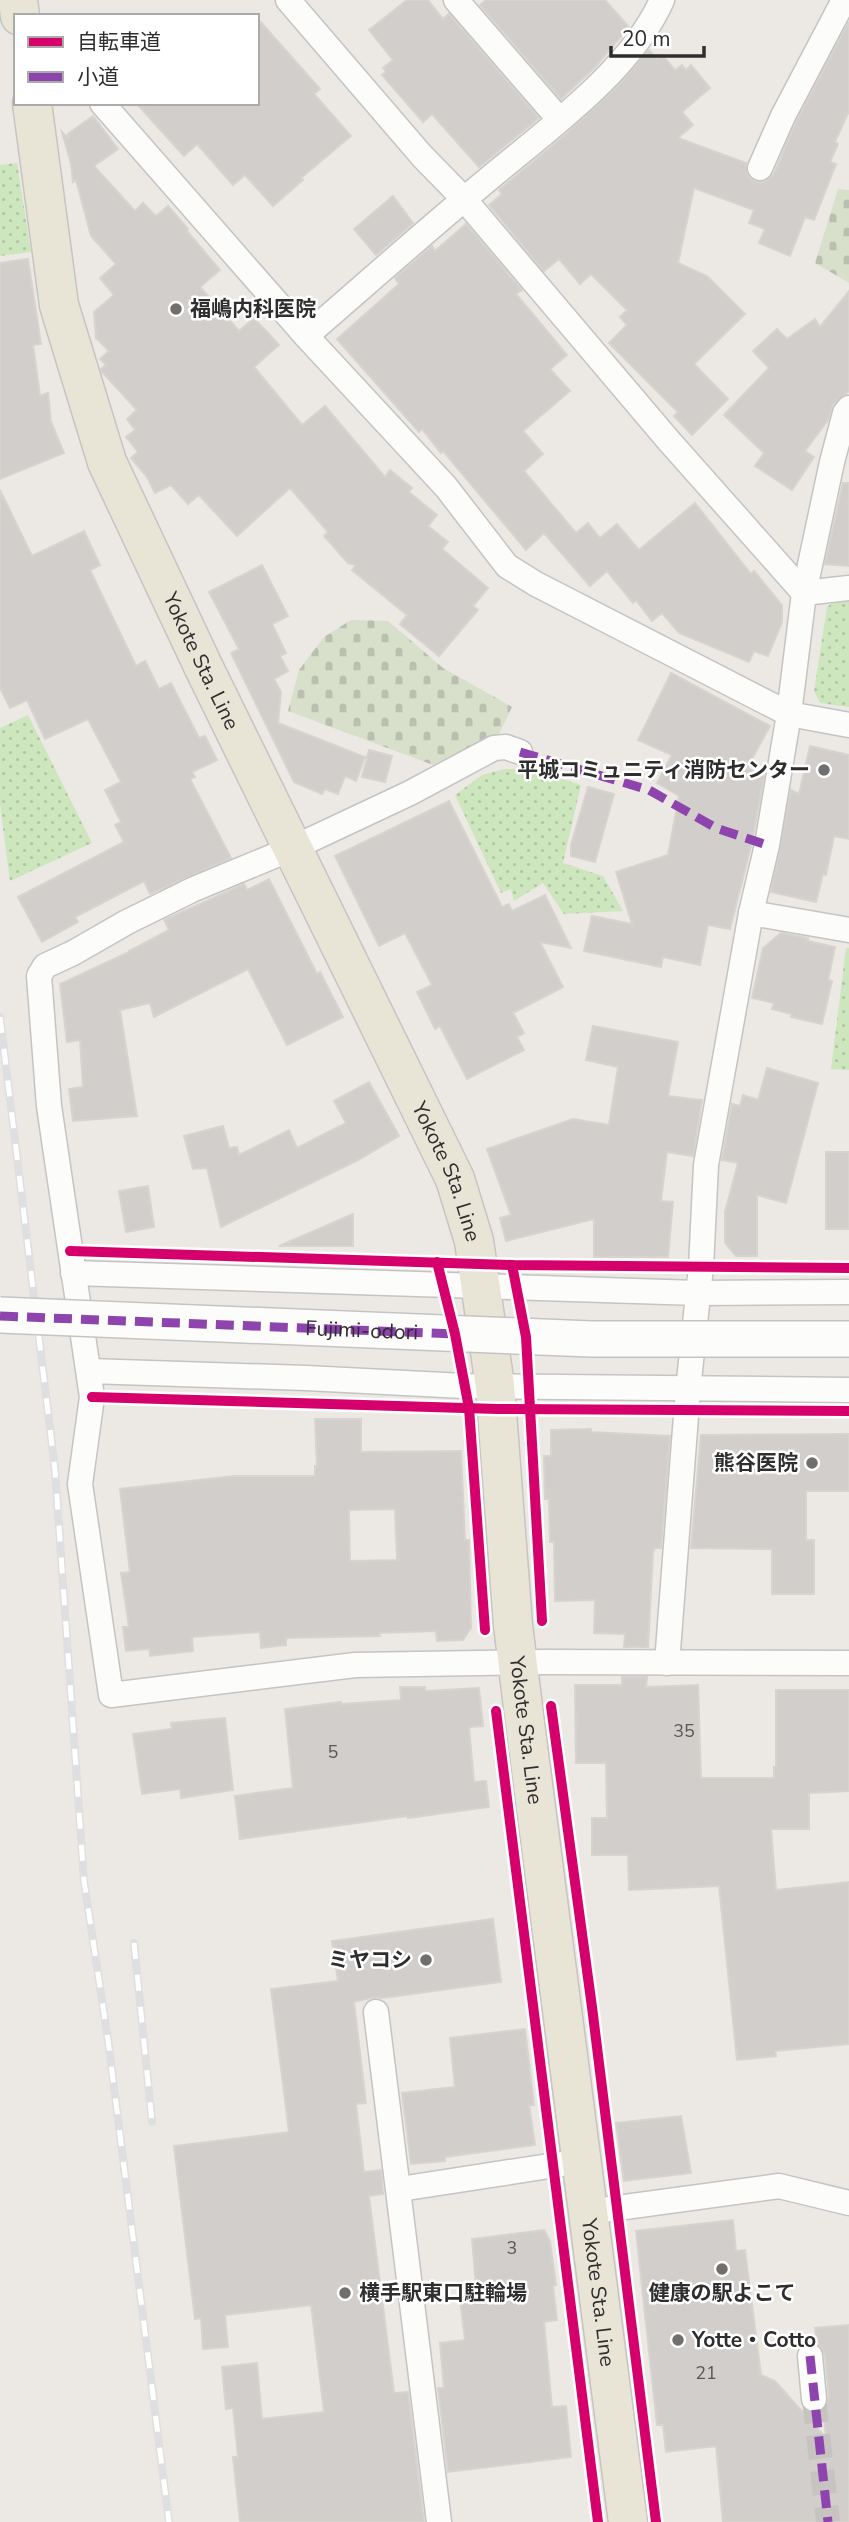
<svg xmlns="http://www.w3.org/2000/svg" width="849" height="2522" font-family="'Nunito Sans','Noto Sans JP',sans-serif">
<defs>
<pattern id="grass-dots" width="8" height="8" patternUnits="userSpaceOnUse" patternTransform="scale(1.75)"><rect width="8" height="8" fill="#cee6be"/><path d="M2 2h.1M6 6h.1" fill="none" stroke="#b1c6a4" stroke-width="1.8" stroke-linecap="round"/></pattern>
<pattern id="cemetery-stones" width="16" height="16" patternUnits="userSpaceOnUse" patternTransform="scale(1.75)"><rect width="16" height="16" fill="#d8e0cc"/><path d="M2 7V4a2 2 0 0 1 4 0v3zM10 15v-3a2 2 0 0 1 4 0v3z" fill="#bac0b0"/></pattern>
</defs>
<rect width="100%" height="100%" fill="#ece8e4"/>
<g fill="url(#grass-dots)">
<path d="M17 163 31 252 0 256V165Z"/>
<path d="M849 598V707L820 703 814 691 827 607 836 600Z"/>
<path d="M28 715 92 843 10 881 0 804V728Z"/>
<path d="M505 769H533L581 785 563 863 603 876 623 911 564 914 543 883 514 901 511 889 501 893 455 795 482 775Z"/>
<path d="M846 948H849V1070L831 1069Z"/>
</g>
<g fill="url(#cemetery-stones)">
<path d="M838 189 849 190V283L815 263Z"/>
<path d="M351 620 388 621 443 668 512 707 499 734 433 765 288 711 299 670 324 637Z"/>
</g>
<g fill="#d1cecb" stroke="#d7d4d0" stroke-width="2" fill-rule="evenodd">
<path d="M407 0H428L443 19 449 14 539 118 479 167 432 114 423 122 382 75 386 72 383 68 393 60 369 30Z"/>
<path d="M486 0H605L629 27 595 67 561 99 480 5Z"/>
<path d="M257 18 320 89 314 94 351 136 301 178 303 180 273 206 245 175 233 185 197 144 184 156 136 103H257Z"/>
<path d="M849 22V111L835 142 838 144 830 162 836 164 814 220 805 217 790 256 759 243 765 229 749 223 754 210 694 188 678 263 707 276 745 314 694 364 728 399 692 435 674 416 678 412 609 343 627 325 620 317 627 310 591 274 580 284 559 259 544 271 489 205 502 194 499 190 565 135 616 88 649 50 657 59 662 55 675 70 682 65 686 70 691 65 710 88 682 112 693 125 678 138 746 163 748 176 753 181 761 183 768 180 774 174 796 122Z"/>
<path d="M93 116 118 149 94 166 135 211 143 203 156 216 168 206 188 229 187 231 220 270 200 287 239 331 254 318 279 345 254 367 302 425 325 406 385 477 390 470 412 488 409 492 437 515 428 526 448 542 442 549 488 588 473 606 478 610 439 656 400 624 407 615 352 570 356 565 348 563 324 536 328 532 290 488 237 536 199 495 188 504 171 485 155 493 147 477 131 458 138 452 126 437 135 430 127 419 137 410 102 372 101 369 106 365 100 359 109 351 96 338 94 312 114 295 100 278 116 264 91 236 76 180 73 182 71 164 62 132 68 138V134Z"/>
<path d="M393 196 413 223 376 255 354 229Z"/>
<path d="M466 224 522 290 516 294 567 355 550 369 570 391 523 431 543 454 524 471 576 533 588 523 600 538 617 524 639 550 695 503 751 574 754 571 782 605V622L768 656 754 651 749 662 679 633 662 613 652 621 636 600 633 603 607 571 590 586 544 533 526 550 443 451 441 453 422 429 419 432 337 339 399 284 395 278 432 246 435 251Z"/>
<path d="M28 259 41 344 33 345 40 396 48 393 51 422 64 453 0 479V263Z"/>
<path d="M849 291V391L833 404 828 420 805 451 814 457 792 490 755 466 764 453 724 415 769 368 753 351 777 329 787 339 815 319 820 327Z"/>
<path d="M843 483H849V566L825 564Z"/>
<path d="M0 490 32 556 84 531 100 565 90 570 136 666 145 661 159 689 171 683 199 738 205 736 217 760 192 772 195 777 190 779 231 858 150 894 144 881 75 917 78 922 42 942 18 897 124 842 115 825 121 822 105 790 121 782 88 719 45 739 27 700 10 708 0 688Z"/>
<path d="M262 565 288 616 272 624 286 653 280 656 288 671 274 679 281 692 278 723 365 757 356 781 345 776 338 794 325 789 322 794 294 782 231 653 239 649 209 592Z"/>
<path d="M671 673 770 726 747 768 764 776 752 842 730 929 708 925 700 965 663 957 661 967 584 951 592 916 632 924 616 872 668 855 679 796 657 783 672 755 638 740Z"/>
<path d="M810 746 849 755V839L834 836 826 875 823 874 816 902 771 892 791 790 799 794Z"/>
<path d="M369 750 392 756 385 782 362 777Z"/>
<path d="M588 787 614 794 595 862 571 856V845Z"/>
<path d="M449 801 502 907 509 904 512 911 545 895 571 948 540 942 563 987 513 1013 524 1033 517 1037 524 1050 467 1079 440 1026 435 1029 417 992 432 985 405 933 379 946 335 856Z"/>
<path d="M269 879 317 974 320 972 343 1017 287 1045 248 969 154 1017 150 1003 120 1010 137 1116 73 1121 69 1089 83 1087 80 1040 67 1042 60 984 129 952V951L169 930 164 920 244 884 247 890Z"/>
<path d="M781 933 808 938V941L835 947 828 980 832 981 822 1024 791 1017 792 1014 772 1009 774 1003 752 998 763 948Z"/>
<path d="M593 1026 678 1042 668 1096 702 1100 693 1156 667 1152 661 1201 673 1202 668 1257H594V1219L506 1241 500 1218 511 1215 487 1149 573 1119 609 1125 618 1067 586 1060Z"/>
<path d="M767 1068 818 1083 786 1203 757 1195V1256H736L725 1243V1212L738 1163 722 1160 732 1104 740 1106 743 1095 758 1100Z"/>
<path d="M369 1082 399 1136 358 1160 221 1227 207 1168 193 1169 184 1136 223 1126 229 1148 237 1147 239 1155 289 1130 297 1148 346 1123 334 1101Z"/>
<rect x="826" y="1152" width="23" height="77"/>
<path d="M148 1186 154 1227 126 1232 119 1191Z"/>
<path d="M353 1214V1246H279Z"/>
<path d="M315 1419H361V1452L461 1451 465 1540H469L471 1628 463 1640 437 1641 436 1631 379 1633 380 1636 286 1638V1645L261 1648 260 1632 192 1637 193 1651 150 1656 149 1649 126 1651 123 1627H129L121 1573 130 1572 120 1489 234 1476H315V1466H317ZM395 1509 397 1560 350 1561 349 1510Z"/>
<path d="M591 1429V1432L670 1436 661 1548H655L653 1552 648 1647H624L625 1634 594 1633 595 1600 555 1601 554 1542H550L549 1499H545L544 1456H551V1430Z"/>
<path d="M849 1434V1491H806V1540H814V1594H772V1549L691 1548 701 1435Z"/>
<path d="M622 1677H647L646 1687 698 1685 701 1778H774V1767H776V1690H849V1791L809 1793V1829H771L776 1890 849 1882V2044L775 2051 776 2056 737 2060 719 1886 629 1890 628 1855H592V1818H607L606 1763H576L575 1685H622Z"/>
<path d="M400 1687H425V1691L479 1688 483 1726 469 1727 474 1782 486 1781 489 1807 408 1818V1816L240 1839 235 1796 293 1788 285 1709 341 1702V1704L401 1700Z"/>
<path d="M225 1718 233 1790 181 1798 180 1789 142 1794 133 1734 172 1729 171 1723Z"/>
<path d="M493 1919 501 1982 382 1998 374 1997 354 2002 366 2103 356 2104 364 2172 381 2170 383 2194 369 2196 394 2393 408 2392 424 2522H240L233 2457H238L233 2408 226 2409 222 2367 257 2363 262 2419 324 2412 311 2305 225 2315 228 2347 203 2349 201 2318 195 2319 174 2146 289 2132 271 1989 338 1981 332 1941Z"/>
<path d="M525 2029 534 2105H529L535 2145 445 2157V2161L411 2164 402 2093 455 2087 450 2038Z"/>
<path d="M681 2116 691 2173 624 2181 616 2123Z"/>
<path d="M733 2220 736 2251 745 2250 761 2375 775 2381 826 2438 823 2410 829 2398 825 2355 822 2348 817 2343 815 2328 849 2325V2522H723L716 2446 666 2452 663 2425H657L636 2231Z"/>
<path d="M544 2230 550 2241 556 2285 553 2286 557 2320 544 2322 552 2407 566 2406 571 2457 448 2472 438 2388H444L440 2343 465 2340 460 2300 477 2298 472 2239Z"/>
</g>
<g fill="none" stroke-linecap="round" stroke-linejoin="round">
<path stroke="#c6c3c0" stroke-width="24" stroke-dasharray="24 12" stroke-linecap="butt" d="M814 2399 828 2522"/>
<g stroke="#c5c4c5" stroke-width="27">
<g id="street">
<path d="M288 0 422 156 464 199 669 441 804 593"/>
<path d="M456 0 559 119"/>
<path d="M102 103 306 336 446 487 507 566 536 584 789 714 849 725"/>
<path d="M760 168 783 116 844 0"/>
<path d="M306 336C364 286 421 235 480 186 541 134 629 74 662 0"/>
<path d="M804 593 849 588"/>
<path d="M520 752 506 747 494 748 410 793 293 848 194 889 127 922 73 953 45 966 39 976 49 1106 92 1397 80 1484 111 1695 355 1665 546 1662 849 1663"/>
<path d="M751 913 849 930"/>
<path d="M73 1273 698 1293 849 1292"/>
<path d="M89 1371 306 1378 464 1386 849 1390"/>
<path d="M667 1663 688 1390 701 1267 706 1165 751 913 767 845 789 714 804 593 832 462 845 413 849 408"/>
<path d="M376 2012 439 2522"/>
<path d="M400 2189 581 2161"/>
<path d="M588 2212 779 2186 849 2203"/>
<path d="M810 2356 814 2399"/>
</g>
</g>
<g stroke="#c6c5c4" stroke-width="41">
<g id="primary">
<path d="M18 0 20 16"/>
<path id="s1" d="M32 103 59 305 107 462 204 668 455 1179 474 1241 495 1386 513 1625 523 1707 628 2522"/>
</g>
</g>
<use href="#street" stroke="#fcfcfb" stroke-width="24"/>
<use href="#primary" stroke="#e8e4d6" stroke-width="38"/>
<g stroke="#dfdfe1" stroke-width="8">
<g id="rail">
<path d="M0 1017 55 1470 84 1881 108 2040 169 2522"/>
<path d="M134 1943 152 2122"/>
</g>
</g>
<use href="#rail" stroke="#fff" stroke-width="5" stroke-dasharray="16" stroke-linecap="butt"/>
<g stroke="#c5c4c5" stroke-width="38" stroke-linecap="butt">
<path id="secondary-bridge" d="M0 1315 591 1339H849"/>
</g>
<use href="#secondary-bridge" stroke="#fcfcfb" stroke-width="35"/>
<g stroke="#8e44ad" stroke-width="9" stroke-dasharray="18 9" stroke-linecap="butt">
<path d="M520 752 649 790 716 828 767 845"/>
<path id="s2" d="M0 1316 455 1334"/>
<path d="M810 2356 828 2522"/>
</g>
<g stroke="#fff" stroke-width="15">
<g id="cycleway">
<path d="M70 1251 512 1265 849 1268"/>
<path d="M437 1262 455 1334 469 1408 485 1630"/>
<path d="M512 1265 526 1337 542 1621"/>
<path d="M92 1397 498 1409 849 1411"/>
<path d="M551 1706 592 2007 656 2522"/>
<path d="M496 1711 598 2522"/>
</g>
</g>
<use href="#cycleway" stroke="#d6006c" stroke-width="10"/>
</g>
<g fill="#706f6e" stroke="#fff" stroke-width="2.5">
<circle cx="176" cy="309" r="7"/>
<circle cx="824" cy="770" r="7"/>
<circle cx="812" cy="1463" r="7"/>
<circle cx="426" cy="1960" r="7"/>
<circle cx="722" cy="2269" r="7"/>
<circle cx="345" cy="2293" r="7"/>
<circle cx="678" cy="2340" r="7"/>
</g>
<g text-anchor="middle" stroke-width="5" stroke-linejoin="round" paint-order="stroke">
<g font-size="18" fill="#585857">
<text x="684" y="1737">35</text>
<text x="333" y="1758">5</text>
<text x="512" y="2254">3</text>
<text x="706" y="2379">21</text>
</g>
<g font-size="21" font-weight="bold" fill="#2e2e2e" stroke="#fff" text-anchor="start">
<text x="190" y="316">福嶋内科医院</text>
<text x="810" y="777" text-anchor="end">平城コミュニティ消防センター</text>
<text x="798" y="1470" text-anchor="end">熊谷医院</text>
<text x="412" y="1967" text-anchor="end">ミヤコシ</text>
<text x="359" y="2300">横手駅東口駐輪場</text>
<text x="722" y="2300" text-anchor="middle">健康の駅よこて</text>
<text x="692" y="2347">Yotte・Cotto</text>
</g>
<g font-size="21" fill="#2e2e2e" stroke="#fff">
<text dy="7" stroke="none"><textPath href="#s1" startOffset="588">Yokote Sta. Line</textPath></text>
<text dy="7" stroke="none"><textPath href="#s1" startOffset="1155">Yokote Sta. Line</textPath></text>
<text dy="7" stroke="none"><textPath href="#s2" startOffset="362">Fujimi-odori</textPath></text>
<text dy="7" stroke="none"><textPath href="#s1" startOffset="1722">Yokote Sta. Line</textPath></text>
<text dy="7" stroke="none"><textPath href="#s1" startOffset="2289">Yokote Sta. Line</textPath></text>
</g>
</g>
<rect x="14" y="14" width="245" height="91" fill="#ffffff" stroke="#ababab" stroke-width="2"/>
<rect x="28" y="37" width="35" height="10" fill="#d6006c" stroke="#ababab" stroke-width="2"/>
<text x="77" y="49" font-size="21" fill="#2e2e2e">自転車道</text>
<rect x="28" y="72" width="35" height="10" fill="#8e44ad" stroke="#ababab" stroke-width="2"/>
<text x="77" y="84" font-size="21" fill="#2e2e2e">小道</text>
<path d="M611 46v10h93v-10" fill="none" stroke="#2e2e2e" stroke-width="3.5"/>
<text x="622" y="46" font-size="21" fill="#2e2e2e" stroke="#ffffff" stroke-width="5" paint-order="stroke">20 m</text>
</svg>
